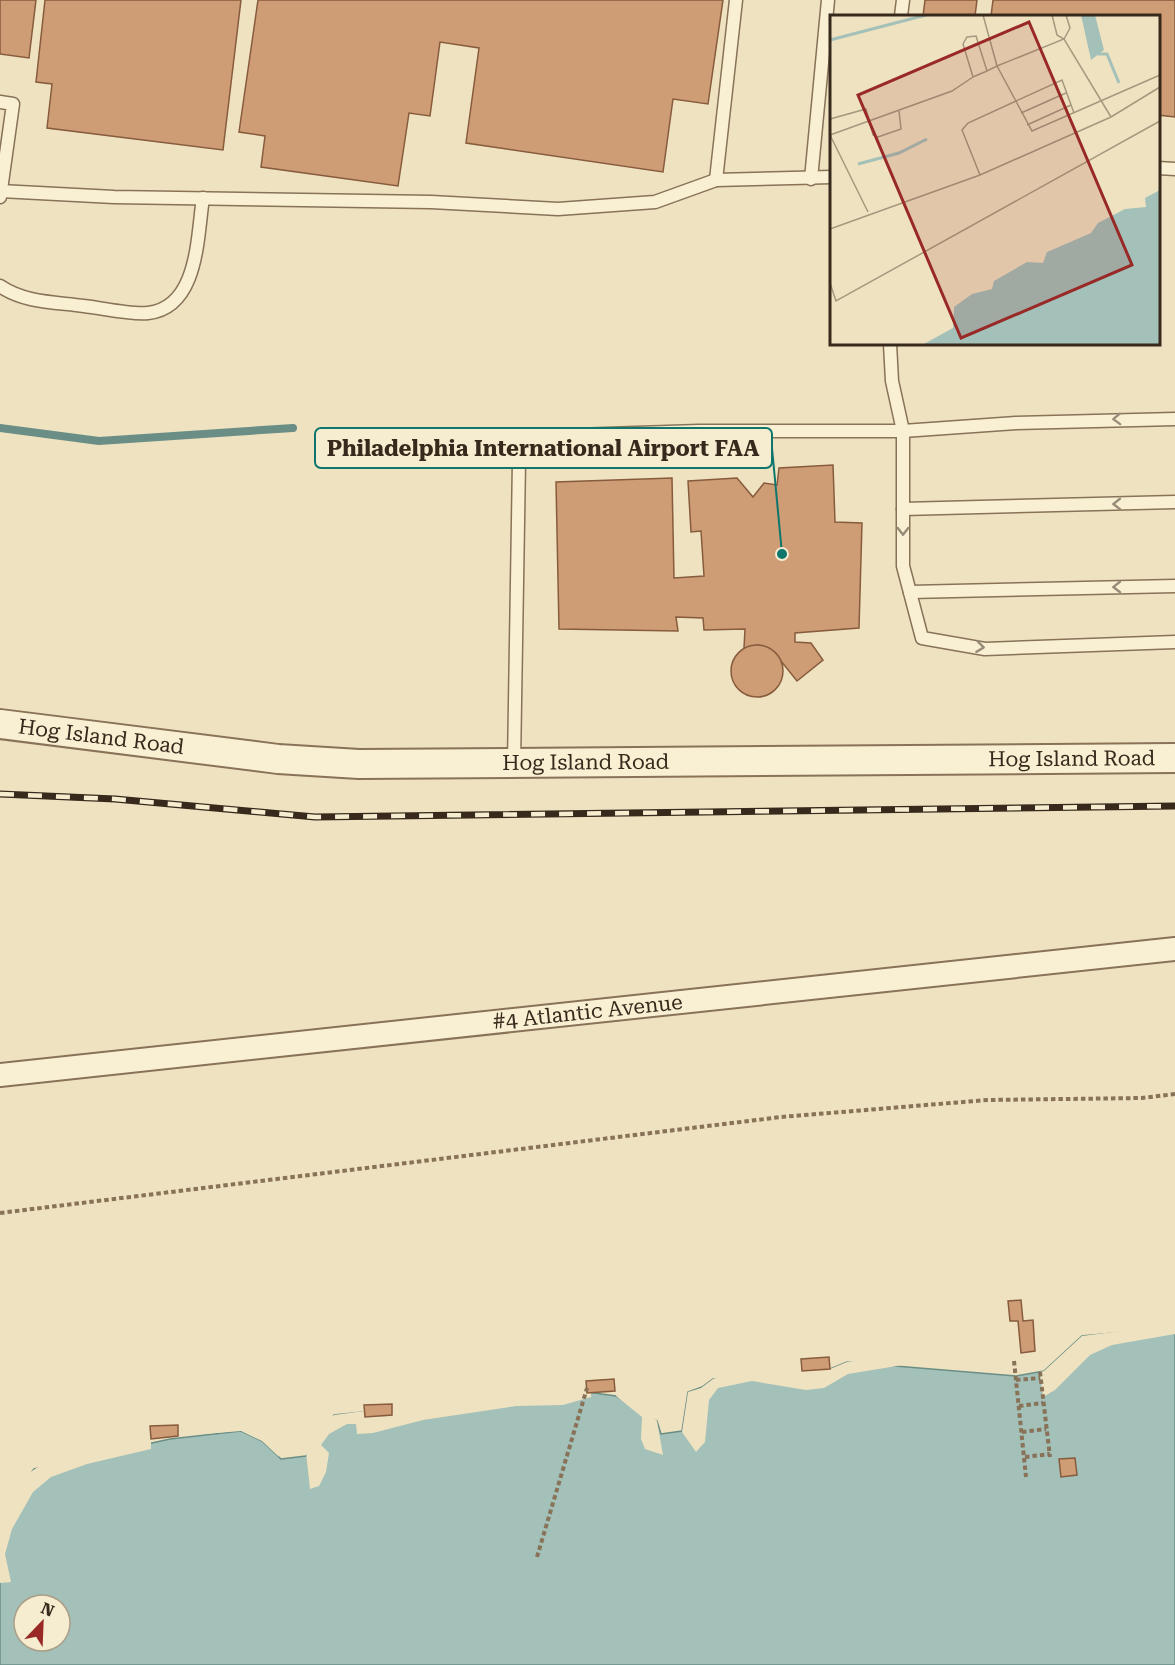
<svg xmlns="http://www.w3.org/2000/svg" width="1175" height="1665" font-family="'Roboto Serif',serif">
<rect width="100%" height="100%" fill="#efe2c0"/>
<path fill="#a3c0b9" stroke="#6a8e86" stroke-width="1.5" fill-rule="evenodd" d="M1175 1327V1665H0V1514L34 1469 170 1439 241 1431 262 1441 281 1459 306 1456 334 1415 573 1390 616 1396 657 1421 661 1434 682 1431 688 1392 702 1387 713 1379 830 1369 847 1362 1016 1376 1044 1371 1082 1336ZM24 1605H60V1641H24Z"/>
<g fill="#efe2c0">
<path d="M1175 1324V1334L1112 1345 1090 1355 1055 1390 1043 1397 1040 1372 1044 1371 1082 1336Z"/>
<path d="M866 1360 909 1364 848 1374 824 1388 806 1390 752 1381 718 1388 709 1400 705 1442 696 1452 682 1432 688 1392 701 1388 713 1379 724 1375 780 1370 830 1369 847 1362Z"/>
<path d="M573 1387 587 1389V1393H591V1397L563 1405 516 1406 423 1420 373 1433 357 1434 356 1424H347L329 1434 321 1445 329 1453 326 1472 319 1486 310 1489 306 1452 329 1418 334 1415 364 1411 365 1417 392 1416V1406Z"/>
<path d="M617 1394 651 1414 657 1421 663 1455 645 1449 641 1439 642 1417 616 1396Z"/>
<path d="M241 1428 263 1438 277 1451 279 1457 262 1441 241 1431 178 1436Z"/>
<path d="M151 1440V1449L87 1464 51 1477 33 1492 12 1529 5 1554 11 1582 0 1583V1509L26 1475 41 1465Z"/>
</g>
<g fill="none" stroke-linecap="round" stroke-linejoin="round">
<path stroke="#6a8e86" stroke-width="8" d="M0 428 99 441 293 428"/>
</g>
<g fill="#ce9c75" stroke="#875c3d" stroke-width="1.5">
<path d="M0 0H36L29 58 0 54Z"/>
<path d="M45 0H241L223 150 47 128 52 84 36 82Z"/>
<path d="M258 0H723L708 104 673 99 663 172 466 143 479 48 440 42 430 116 409 113 398 186 261 167 265 136 239 132Z"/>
<path d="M925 0H977L975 16H923Z"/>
<path d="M993 0H1175V117L1158 115V16H991Z"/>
<path d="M833 465 835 522 862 523 859 628 795 633V642L811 643 823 660 797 681 773 651 758 645 744 648 745 629 704 630 703 618 676 617 678 631 559 629 556 482 672 478 674 578 704 576 701 531 691 532 688 481 737 478 753 497 764 483 777 485 779 468Z"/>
<circle cx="757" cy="671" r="26"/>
<path d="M1021 1300 1023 1321 1033 1320 1035 1351 1021 1353 1018 1321H1010L1008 1301Z"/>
<path d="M829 1357 830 1369 802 1371 801 1359Z"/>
<path d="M614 1379 615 1391 587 1393 586 1381Z"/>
<path d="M392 1404V1415L365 1417 364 1405Z"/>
<path d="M178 1425V1436L151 1439 150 1426Z"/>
<path d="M1075 1458 1077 1475 1061 1477 1059 1459Z"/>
</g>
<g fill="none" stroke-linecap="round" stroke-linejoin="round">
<g stroke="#887258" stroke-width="15">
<g id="service">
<path d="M736 0 716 180 832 177"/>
<path d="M901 16 903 0"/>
<path d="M0 102 13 104 0 197"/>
<path d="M1158 168 1175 169"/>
<path d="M811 179 828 0"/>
<path d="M0 191 114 197 431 202 558 209 655 202 716 180"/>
<path d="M0 286C25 303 55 302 84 306 102 308 131 315 148 313 199 307 197 236 203 198"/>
<path d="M890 344 892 381 903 431V566L922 638 985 649 1175 642"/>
<path d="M903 509 1175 502"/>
<path d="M910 592 1175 586"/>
<path d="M514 763 519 461 574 435 699 431H903L1016 423 1175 419"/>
</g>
</g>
<g stroke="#887258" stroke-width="26">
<g id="minor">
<path id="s1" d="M0 1075 1175 949"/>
</g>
</g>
<g stroke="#887258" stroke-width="32">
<g id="tertiary">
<path id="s2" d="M0 724 278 759 359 764 1175 758"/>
</g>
</g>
<g stroke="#887258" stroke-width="4" stroke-dasharray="4.5 3" stroke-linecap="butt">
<path d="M0 1213 781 1117 987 1100 1142 1098 1175 1094"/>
<path d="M1014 1361 1026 1477"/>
<path d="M1040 1372 1050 1457"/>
<path d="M1016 1380 1040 1378"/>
<path d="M1019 1406 1043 1403"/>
<path d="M1022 1432 1046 1429"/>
<path d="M1025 1457 1050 1454"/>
<path d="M537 1557 587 1388"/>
</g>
<use href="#service" stroke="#f9efd3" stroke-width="12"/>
<use href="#minor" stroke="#f9efd3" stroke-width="22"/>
<use href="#tertiary" stroke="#f9efd3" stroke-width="28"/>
<g stroke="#372a1c" stroke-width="7">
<path id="rail" d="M0 794 115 799 315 817 1175 806"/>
</g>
<use href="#rail" stroke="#f6eccf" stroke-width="4.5" stroke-dasharray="14" stroke-linecap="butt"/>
</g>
<defs><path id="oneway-chevron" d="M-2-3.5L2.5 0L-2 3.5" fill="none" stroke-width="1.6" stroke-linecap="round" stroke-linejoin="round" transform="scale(1.5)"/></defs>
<g stroke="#988c78">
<use href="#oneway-chevron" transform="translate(1117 419) rotate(178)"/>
<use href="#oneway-chevron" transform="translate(1117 504) rotate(179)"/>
<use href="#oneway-chevron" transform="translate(903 531) rotate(90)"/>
<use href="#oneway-chevron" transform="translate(1117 587) rotate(179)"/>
<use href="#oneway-chevron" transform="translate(980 647) rotate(7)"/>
</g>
<g text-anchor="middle" stroke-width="4.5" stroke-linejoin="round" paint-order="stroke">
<g font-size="21" fill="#372a1c" stroke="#f6eccf">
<text dy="7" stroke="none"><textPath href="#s2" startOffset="102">Hog Island Road</textPath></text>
<text dy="7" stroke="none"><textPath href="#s2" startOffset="1074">Hog Island Road</textPath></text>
<text dy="7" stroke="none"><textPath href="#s2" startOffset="588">Hog Island Road</textPath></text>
<text dy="7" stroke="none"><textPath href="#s1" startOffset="591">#4 Atlantic Avenue</textPath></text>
</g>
</g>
<g transform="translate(830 15)">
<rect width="330" height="330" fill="#efe2c0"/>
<path d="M251 0H265L274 35 261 45ZM330 175V330H92L123 313 124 292 142 279 162 274 164 266 197 247 213 248 217 237 261 218 268 208 295 194 316 192 315 183Z" fill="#a3c0b9"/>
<path fill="none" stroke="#a3c0b9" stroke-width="3" d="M0 25 96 0M268 39H277L289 68M28 149 69 138 97 124"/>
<path fill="none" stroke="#a5987e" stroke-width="1.5" d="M153 0 167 51 234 24 240 13 236 0M222 0 227 20 234 24 281 102M157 56 143 62 133 29 137 22 146 21 157 56 167 51 202 116 330 60M191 98 236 78M0 104 36 94 43 120 48 122 71 114 69 96M197 110 241 90M0 120 122 76 143 62M0 120 38 197M150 160 132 115 138 108 232 65 244 98M0 214 150 160 281 102 330 72M0 268 6 286 330 106"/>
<path fill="#982926" fill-opacity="0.15" stroke="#982926" stroke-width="3" d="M199 7 302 250 131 323 28 80Z"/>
<rect width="330" height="330" fill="none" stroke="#372a1c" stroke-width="3"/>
</g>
<path fill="none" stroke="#0f766e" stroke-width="2" d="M782 554L772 448"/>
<circle fill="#0f766e" stroke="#f6eccf" stroke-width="2" cx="782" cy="554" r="6"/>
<rect fill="#f6eccf" stroke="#0f766e" stroke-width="2" x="315" y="428" width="457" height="40" rx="6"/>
<g font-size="22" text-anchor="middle" font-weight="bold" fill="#372a1c">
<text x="543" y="456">Philadelphia International Airport FAA</text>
</g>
<g transform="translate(42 1623) rotate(23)"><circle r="28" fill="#f6eccf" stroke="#aa9e87" stroke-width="1.5"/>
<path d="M0-4.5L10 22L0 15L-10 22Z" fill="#982926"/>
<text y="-9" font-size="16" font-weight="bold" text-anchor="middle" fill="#372a1c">N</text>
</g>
</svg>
